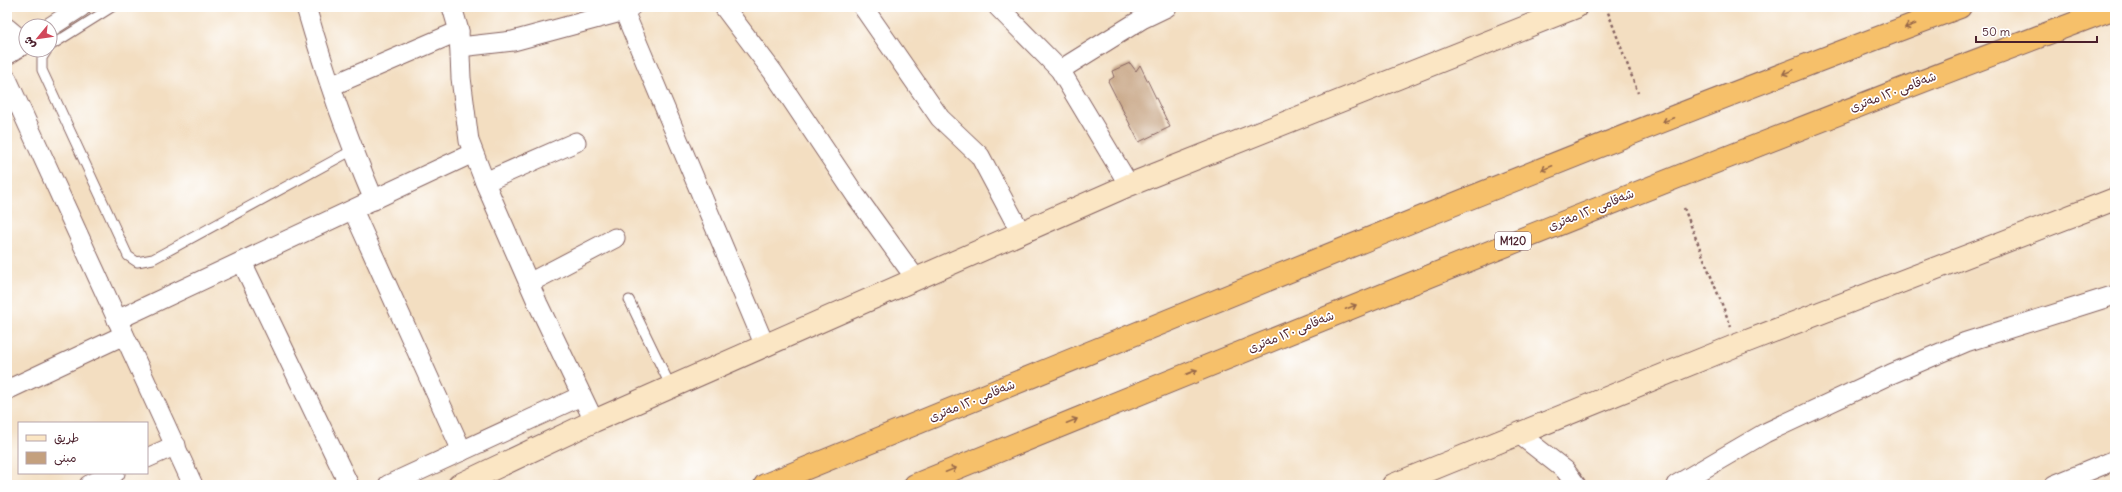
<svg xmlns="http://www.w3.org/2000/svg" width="2122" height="492" font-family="Delius,'Playpen Sans Arabic',sans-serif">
<rect width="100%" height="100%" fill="#fff"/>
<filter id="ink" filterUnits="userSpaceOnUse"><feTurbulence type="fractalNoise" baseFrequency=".025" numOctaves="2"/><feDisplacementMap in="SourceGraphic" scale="8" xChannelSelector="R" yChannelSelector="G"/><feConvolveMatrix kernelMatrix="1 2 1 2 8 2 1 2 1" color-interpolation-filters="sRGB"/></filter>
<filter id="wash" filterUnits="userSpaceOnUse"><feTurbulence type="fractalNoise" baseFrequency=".012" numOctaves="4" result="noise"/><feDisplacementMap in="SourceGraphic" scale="16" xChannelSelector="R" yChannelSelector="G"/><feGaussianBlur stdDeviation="0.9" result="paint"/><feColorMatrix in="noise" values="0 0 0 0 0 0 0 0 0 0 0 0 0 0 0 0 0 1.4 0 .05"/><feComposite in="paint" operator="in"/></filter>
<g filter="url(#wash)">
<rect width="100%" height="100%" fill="#f3dec1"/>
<g id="blocks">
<path fill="#c4a07e" d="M1130 63 1136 71 1140 65 1170 127 1139 142 1108 81 1114 77 1112 71Z"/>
</g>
</g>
<g filter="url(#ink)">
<use href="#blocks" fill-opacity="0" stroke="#856260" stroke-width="1"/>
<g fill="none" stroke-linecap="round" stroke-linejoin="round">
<g stroke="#856260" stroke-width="11">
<g id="lane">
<path d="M50 46 112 7"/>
<path d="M47 50 42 58V70L128 256 137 262 153 259 353 150"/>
<path d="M629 300 671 387"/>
</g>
</g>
<g stroke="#856260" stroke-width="21">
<g id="street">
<path d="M306 7C325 73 347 137 374 200"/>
<path d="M452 7 459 31 461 78 469 141 486 185 538 304 594 421"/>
<path d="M618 7 624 11 765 346"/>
<path d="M724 7 773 72 856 196 916 279"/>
<path d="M863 7 940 118 980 156 1021 233"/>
<path d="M998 7 1060 70 1129 185"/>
<path d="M50 27 81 7"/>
<path d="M7 28 25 43"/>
<path d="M460 47 513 41 624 11 631 7"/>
<path d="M7 55 26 43"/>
<path d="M1060 70 1142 19 1167 7"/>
<path d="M7 79 193 485"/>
<path d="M331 86 459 31"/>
<path d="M485 182 576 142"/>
<path d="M353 210 462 451"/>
<path d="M242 262 349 485"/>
<path d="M529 283 615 238"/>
<path d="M117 320 473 153"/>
<path d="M7 390 124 335"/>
<path d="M1519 434 1565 470 1576 485"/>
<path d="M147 458 176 445"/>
<path d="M89 485 115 473"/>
<path d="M388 485 581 396"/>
<path d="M1676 485 1765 433 1891 374 1966 342 2115 295"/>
<path d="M2054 485 2115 460"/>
</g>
</g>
<g stroke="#856260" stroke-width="24">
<g id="secondary">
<path d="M459 485 594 421 1129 185 1576 7"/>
<path d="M1393 485 1737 345 2115 199"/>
</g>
</g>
<g stroke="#856260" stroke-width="24">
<g id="highway">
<path d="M765 485C1163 324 1558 157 1960 7"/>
<path d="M915 485C1314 323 1712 159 2115 8"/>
</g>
</g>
<g stroke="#856260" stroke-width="2.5" stroke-dasharray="3 3" stroke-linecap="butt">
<path d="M1606 7 1638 93"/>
<path d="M1684 208 1731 327"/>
</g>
<use href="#lane" stroke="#fff" stroke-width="9"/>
<use href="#street" stroke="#fff" stroke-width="19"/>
<use href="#secondary" stroke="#fbe6c4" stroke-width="22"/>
<use href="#highway" stroke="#f6c06b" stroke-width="22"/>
</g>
<defs><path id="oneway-shaft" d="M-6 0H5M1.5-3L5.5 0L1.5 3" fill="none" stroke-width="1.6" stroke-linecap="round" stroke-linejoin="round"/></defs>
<g stroke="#976748">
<use href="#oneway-shaft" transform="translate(1910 26) rotate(160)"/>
<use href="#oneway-shaft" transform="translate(1788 72) rotate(158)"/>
<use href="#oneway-shaft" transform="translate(1668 120) rotate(158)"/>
<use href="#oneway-shaft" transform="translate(1547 168) rotate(158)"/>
<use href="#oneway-shaft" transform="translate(1351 307) rotate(-22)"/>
<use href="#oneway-shaft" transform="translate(1192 372) rotate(-22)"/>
<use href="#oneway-shaft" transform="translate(1072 421) rotate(-22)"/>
<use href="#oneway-shaft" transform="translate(951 470) rotate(-22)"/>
</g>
</g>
<g text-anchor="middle" stroke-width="3.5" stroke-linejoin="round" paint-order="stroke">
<rect fill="#fff" stroke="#80626b" stroke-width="1" x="1495" y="232" width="36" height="18" rx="3"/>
<g font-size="11" font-weight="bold" fill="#4a1f2b">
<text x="1513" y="245">M120</text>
</g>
<g font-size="12" fill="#4a1f2b" stroke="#fff">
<text transform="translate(1893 92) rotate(-21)" y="4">شەقامی ١٢٠ مەتری</text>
<text transform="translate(1591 210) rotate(-22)" y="4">شەقامی ١٢٠ مەتری</text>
<text transform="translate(1291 332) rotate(-22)" y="4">شەقامی ١٢٠ مەتری</text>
<text transform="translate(972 401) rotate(-22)" y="4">شەقامی ١٢٠ مەتری</text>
</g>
</g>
<rect width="2122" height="492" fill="none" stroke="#fff" stroke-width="24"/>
<rect x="18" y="422" width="130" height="52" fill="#ffffff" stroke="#b7a5aa"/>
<rect x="26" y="435" width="20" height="6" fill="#fbe6c4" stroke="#b7a5aa"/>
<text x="54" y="442" font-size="12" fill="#4a1f2b">طريق</text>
<rect x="26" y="452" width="20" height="12" fill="#c4a07e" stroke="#b7a5aa"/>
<text x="54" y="462" font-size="12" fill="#4a1f2b">مبنى</text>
<g transform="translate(38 38) rotate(241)"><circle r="19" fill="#ffffff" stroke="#b7a5aa"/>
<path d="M0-3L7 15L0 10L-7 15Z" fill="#d1495b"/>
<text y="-6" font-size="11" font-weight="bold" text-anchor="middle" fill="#4a1f2b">ش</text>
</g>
<path d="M1976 36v6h121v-6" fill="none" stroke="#4a1f2b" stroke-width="2"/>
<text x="1982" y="36" font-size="12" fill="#4a1f2b" stroke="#ffffff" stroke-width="3" paint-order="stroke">50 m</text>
</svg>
